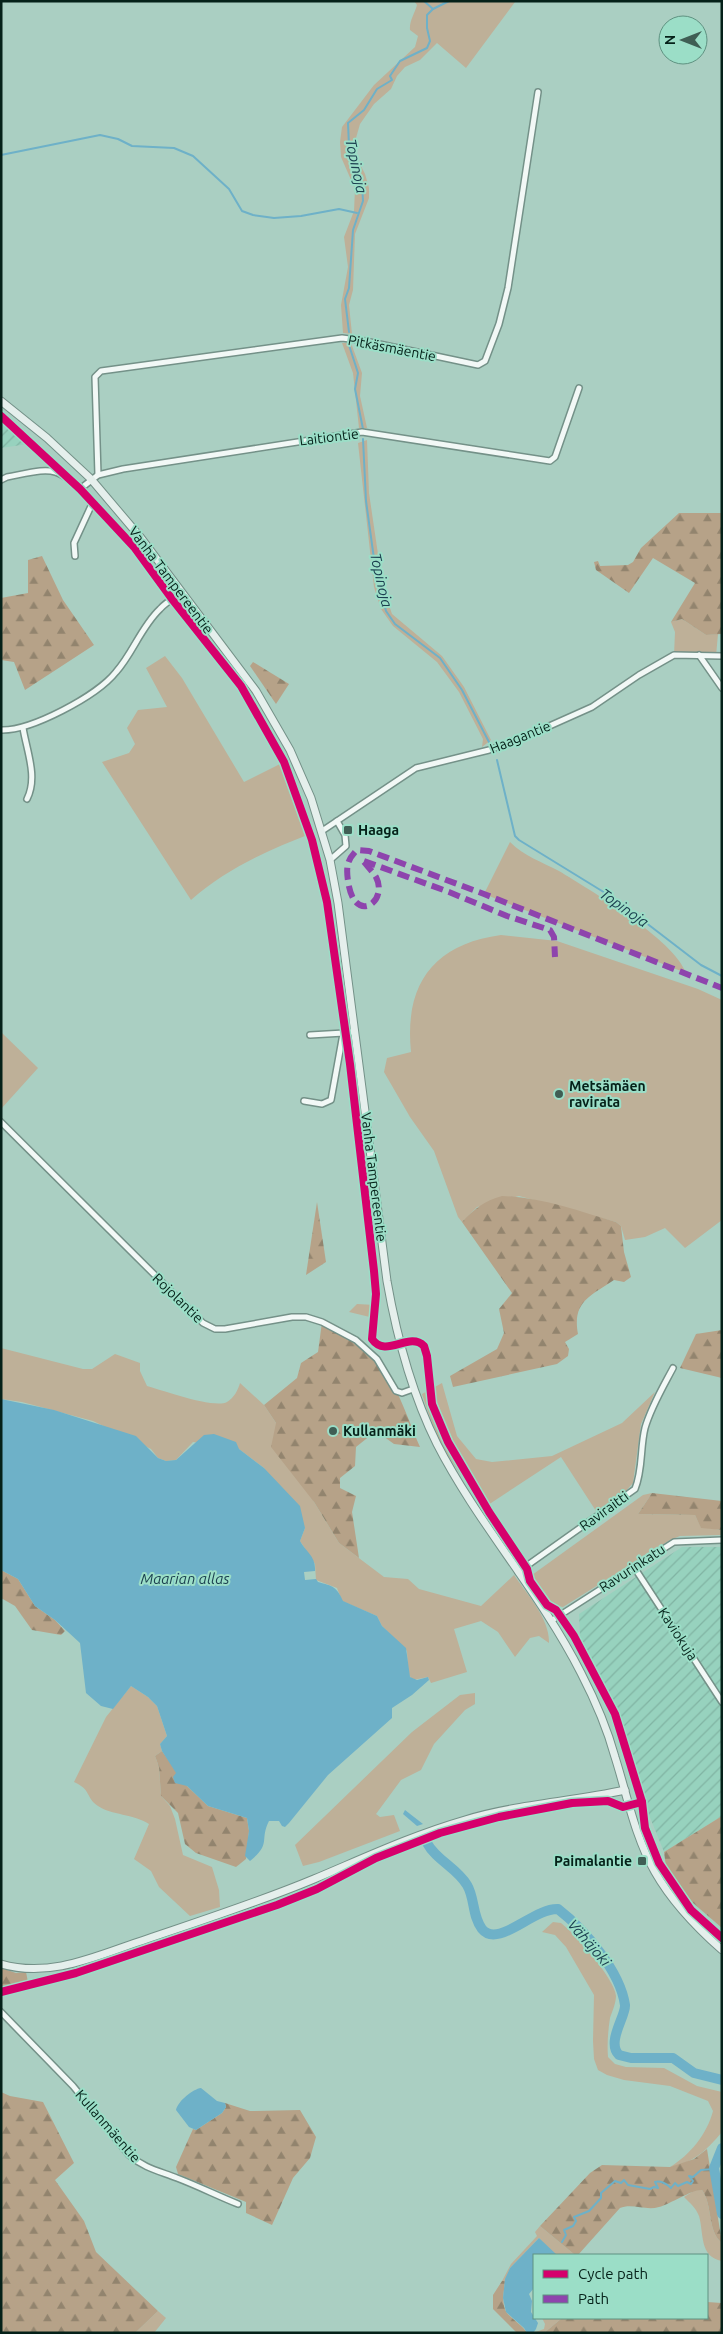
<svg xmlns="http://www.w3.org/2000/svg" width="723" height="2334" font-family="Ubuntu,sans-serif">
<defs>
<pattern id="industrial-furrows" width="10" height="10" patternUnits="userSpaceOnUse" patternTransform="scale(1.25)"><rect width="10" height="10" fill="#97d2be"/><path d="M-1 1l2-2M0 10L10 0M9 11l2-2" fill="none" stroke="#81b4a3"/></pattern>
<pattern id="forest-firs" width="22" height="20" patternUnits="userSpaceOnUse" patternTransform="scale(1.25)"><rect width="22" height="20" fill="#b6a288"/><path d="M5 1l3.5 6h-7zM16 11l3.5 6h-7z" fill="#92846e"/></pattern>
</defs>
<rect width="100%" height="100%" fill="#aacfc2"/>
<g fill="url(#industrial-furrows)">
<path d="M1 418 28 444 1 448Z"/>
<path d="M682 1547H722V1816L664 1852 649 1815 618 1716 599 1672 580 1637 579 1614Z"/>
</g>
<g fill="#beb098">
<path d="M414 1 515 2 466 68 437 43 420 60 405 67 397 76 391 89 374 104 360 124 356 138V156L365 174 369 188V198L355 234 353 290 349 305 352 334 343 333 341 305 348 267 344 237 354 211 355 189 341 157 340 142 342 127 374 85 415 47 418 36 410 30C409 21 415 13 417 5Z"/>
<path d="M342 343H351L362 373 360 396 367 428H359L353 373Z"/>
<path d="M367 440 369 493 383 588 392 614 442 656 464 687 491 740 482 747 483 739 459 692 437 662 393 626 381 609 374 587 358 443Z"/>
<path d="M682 619 706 635 718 634 716 656 674 655 675 632 671 622Z"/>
<path d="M165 656 182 678 244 782 284 762 310 834C266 851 226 869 191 900L102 762 129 753 135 744 127 728 138 710 167 707 146 668Z"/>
<path d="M510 842C524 856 542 862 559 871 590 890 675 940 686 973L484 894Z"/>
<path d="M501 935 557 941 698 989 722 1000V1220L685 1248 665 1228 645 1237 625 1240 621 1226 616 1222 519 1196 477 1207 462 1222 458 1217 434 1151 410 1117 384 1072 387 1058 411 1052C404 984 434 944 501 935Z"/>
<path d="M1 1032 38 1068 1 1109Z"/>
<path d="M357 1304 375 1305 374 1318 349 1312Z"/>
<path d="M1 1348 83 1369H92L115 1354 140 1363V1371L147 1386C162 1390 214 1409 227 1402 234 1398 238 1390 240 1383L264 1405 276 1423 314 1502 339 1543 384 1577 408 1579 419 1589 481 1606 514 1575C527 1594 550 1619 549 1643L539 1636 530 1638 515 1657 498 1632 481 1621 454 1629 467 1672 431 1683 428 1677 413 1680 408 1674 407 1651 382 1626 377 1616 342 1601 337 1588 316 1580 315 1564 300 1541 305 1528 264 1468 239 1449 193 1442 176 1460 166 1461 158 1458 151 1449 93 1421 22 1402 1 1399Z"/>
<path d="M442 1383 457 1436 476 1459 492 1462 552 1456 622 1423 655 1392 641 1424 633 1483 625 1492 596 1511 561 1457 488 1505C455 1475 435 1436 422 1394Z"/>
<path d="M652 1493 638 1514 695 1515 701 1527 722 1530V1535L680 1536 670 1540 563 1607 551 1605 533 1581 532 1575 643 1495Z"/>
<path d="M131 1686 148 1697 157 1706 167 1736 160 1744 162 1751 155 1756 159 1767 161 1796 170 1806 175 1819 183 1855 212 1867 219 1890 220 1907 190 1916 159 1887 151 1871 134 1859 149 1824C134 1814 111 1815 98 1806 85 1797 92 1790 74 1782L106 1717Z"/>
<path d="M475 1693V1704L465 1710 434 1744 421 1770 401 1780 376 1814 380 1817 394 1815 400 1831 319 1862 303 1866 295 1845 412 1732 460 1695Z"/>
<path d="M553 1922 561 1923C575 1934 615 1979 616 1996 616 2003 612 2012 610 2018 608 2031 607 2044 608 2057L615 2064 626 2067 664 2068 697 2086 722 2092V2132C707 2150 693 2163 670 2167 690 2155 707 2134 713 2111L708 2101 670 2086 624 2080 607 2075 598 2070 594 2059 593 2041 594 1995 566 1947 555 1935 542 1932Z"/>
<path d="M697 2189 702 2190C713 2205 707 2231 722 2243V2261C699 2257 704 2233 699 2216 696 2208 690 2203 684 2197Z"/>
<path d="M540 2226 575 2255H553L539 2238 510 2268 505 2281H502L511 2264 537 2236 535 2232Z"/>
<path d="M158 2311 166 2318 154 2333H135Z"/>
<path d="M542 2318H562L544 2333H533L544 2329 545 2324Z"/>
</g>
<g fill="url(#forest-firs)">
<path d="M679 513H722V634L706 635 682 619 671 622 695 583 653 558 629 593 596 570 594 562 598 561 600 566 628 565 633 562 641 548Z"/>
<path d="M42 556 63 600 94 645 25 690 14 662 1 660V598L28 593V560Z"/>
<path d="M253 662 289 684 276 704 250 666Z"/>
<path d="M502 1196C541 1197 579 1211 616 1222L621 1226 624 1252 631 1277 624 1282 614 1280C590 1296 572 1302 578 1334L565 1342 569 1349 568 1356 557 1364 453 1387 450 1376 497 1349 504 1333 499 1309 512 1293 462 1222C474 1209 484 1201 502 1196Z"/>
<path d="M317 1202 326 1262 306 1275Z"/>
<path d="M322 1322C333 1328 345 1333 356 1340 391 1363 404 1410 420 1447L394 1444 376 1431 356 1447 355 1466 340 1478V1488L356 1496 352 1512 359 1558 339 1543 314 1502 271 1447 276 1423 264 1405 297 1378 301 1363 318 1352Z"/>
<path d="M722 1330V1378L680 1368 696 1334Z"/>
<path d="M652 1493 722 1501V1530L701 1528 695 1515 638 1514Z"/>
<path d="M1 1570 18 1579 35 1606 55 1620 65 1631 61 1635 32 1630 15 1606 1 1598Z"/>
<path d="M162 1751 187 1786 208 1806 247 1818 249 1831 246 1859 236 1867 196 1853 185 1844 178 1813 161 1796 159 1767 155 1756Z"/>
<path d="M722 1816V1928L693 1903 666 1867 664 1852Z"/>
<path d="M1 1968 16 1973 26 1972 28 1982 1 1989Z"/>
<path d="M1 2092 10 2096 43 2102 74 2163 55 2180 84 2221 96 2252 158 2311 135 2333H1Z"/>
<path d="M225 2103 250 2111 300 2110 316 2137 310 2158 293 2178 272 2225 246 2213V2202L178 2174 176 2167 193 2129 196 2130 222 2113 226 2107Z"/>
<path d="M707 2149 722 2243C707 2231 713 2205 702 2190 693 2189 670 2204 659 2207 646 2211 632 2203 620 2208L578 2255H575L540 2226 590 2173 602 2165 670 2167 694 2159Z"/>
<path d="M502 2281H505C504 2292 500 2308 510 2316 516 2322 523 2326 527 2333H517L493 2309V2295Z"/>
<path d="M707 2302 722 2303V2333H544L562 2318H707Z"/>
</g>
<g fill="#6eb1c8">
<path d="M1 1399 54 1410 136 1436 158 1458 166 1461 176 1460 204 1435 214 1434 236 1442 239 1449 264 1468 300 1506 305 1528 300 1541C306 1552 316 1556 315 1571L304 1572 305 1580 316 1579 318 1582C333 1586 337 1587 343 1601L377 1616 382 1626 406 1648 410 1677 417 1680 428 1677 429 1680 412 1695 392 1708V1718L328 1775 289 1823 285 1827 282 1826 279 1821H269C259 1841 272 1843 250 1861L245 1856 249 1831 247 1818 208 1806 187 1786 175 1783 173 1777 176 1773 162 1751 160 1744 167 1736 157 1706 148 1697 131 1686 113 1709 101 1706 86 1693 80 1643 55 1620 35 1606 18 1579 1 1570Z"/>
<path d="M405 1810 423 1824 417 1826 403 1814Z"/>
<path d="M201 2088 217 2101 225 2103 226 2107 222 2113 196 2130 189 2127 176 2110C178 2101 193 2089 201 2088Z"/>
<path d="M539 2238 557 2255H534V2288L529 2294 532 2301 531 2312 538 2323 536 2329 533 2333H527L524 2328 506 2312 503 2298 505 2279 510 2268Z"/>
</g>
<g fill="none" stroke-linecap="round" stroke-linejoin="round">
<g stroke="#6eb1c8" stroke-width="2">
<path d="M424 1 433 9 449 1"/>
<path d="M1 155 100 135 118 139 132 146 174 148 193 156 229 189 242 211 253 215 274 218 301 216 339 209 357 213"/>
<path d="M349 332 345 299 349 288 353 230 363 201 362 184 349 146 348 123 364 110 377 89 392 80 390 76 400 61 427 48 430 41 427 28V15L433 9"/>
<path d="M348 342 358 373 355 389 363 429"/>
<path d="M363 439 366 501 375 566 386 611 395 624 440 658 462 690 490 744"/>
<path d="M497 760 515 836 519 840 615 899 701 965 722 976"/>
<path d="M562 2242 566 2235 564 2230 573 2226 576 2221 574 2217 589 2211 601 2198V2193L615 2181 621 2183 624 2180 628 2185 650 2189 654 2187 658 2188 655 2182C660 2180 667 2184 671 2188L675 2183 678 2186 687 2182 691 2184 693 2181 689 2176 693 2177 701 2170 714 2169"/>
</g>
<g stroke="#6eb1c8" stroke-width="10">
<path d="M427 1843C436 1860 457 1868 467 1885 475 1898 472 1916 482 1929 498 1949 533 1908 558 1909 585 1930 620 1971 625 2005 626 2016 606 2042 619 2055L631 2058H673L694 2073 722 2080"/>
<path d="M722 2148 714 2168 722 2214"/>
</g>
<g stroke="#749188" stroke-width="8">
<g id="street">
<path d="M98 475 95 377 101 371 342 338 365 341 478 365 485 361 499 324 508 288 538 92"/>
<path d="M1 480 7 477C54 468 55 464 90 499L92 504 74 543 75 556"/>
<path d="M80 489 98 475 123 469 362 432 550 461 555 457 579 388"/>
<path d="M699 655 722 688"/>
<path d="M23 728C27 752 38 777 27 799"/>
<path d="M1 730C31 731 97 696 116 672 133 653 141 627 160 609 166 602 174 598 182 593"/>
<path d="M322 831 416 768 489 750 527 736 592 707 639 675 674 655 722 656"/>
<path d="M330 860 346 846 345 835 337 821"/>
<path d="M310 1035 344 1033"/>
<path d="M304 1101 322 1104 331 1100 343 1034 355 1031"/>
<path d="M1 1122 203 1323 215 1329H225L292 1317H306L322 1322 356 1340 377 1359 396 1391 402 1393 413 1389"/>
<path d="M634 1567 722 1702"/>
<path d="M518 1572 635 1489C643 1470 640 1448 645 1428 651 1407 663 1387 673 1368"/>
<path d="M551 1621 674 1542 722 1540"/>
<path d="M1 2012 73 2086 129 2155C144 2168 159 2171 177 2178 198 2186 218 2196 238 2204"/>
</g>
</g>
<g stroke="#749188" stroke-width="9">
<g id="secondary">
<path d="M1 401 47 438 91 479 141 538 256 691 290 750 311 798 330 860 338 903 387 1281C397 1338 411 1392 437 1444 478 1524 540 1592 581 1673 595 1700 607 1728 615 1757 627 1795 635 1837 655 1872 672 1902 696 1927 722 1950"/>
<path d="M1 1964C52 1979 100 1954 147 1939 203 1920 259 1902 314 1879 364 1858 413 1835 465 1820 517 1804 572 1802 625 1790"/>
</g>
</g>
<use href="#street" stroke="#f2f8f6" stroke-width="5"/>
<use href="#secondary" stroke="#e5efec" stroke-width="7"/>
<g stroke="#8e44ad" stroke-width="6" stroke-dasharray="12 6" stroke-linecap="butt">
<path d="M364 861 449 892 507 916 550 930 554 937 555 957"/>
<path d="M364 862C368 867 373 872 376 877 389 902 354 926 348 881 346 867 347 860 357 850L369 851 484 894 722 988"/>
</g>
<g stroke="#9bdec7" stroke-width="11">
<g id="cycleway">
<path d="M1 416 80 489 134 547 172 599 241 686 284 762 312 840 327 902 350 1064 374 1271 376 1294 372 1339C386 1359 409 1331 424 1346L427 1356 432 1404 448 1442 489 1512 527 1569 530 1581 547 1605 556 1610 574 1636 615 1714 642 1802 645 1828 659 1863 691 1910 722 1938"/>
<path d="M1 1992 76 1973 277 1905 317 1889 376 1858 440 1833 499 1817 572 1803 608 1801 623 1807 642 1802"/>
</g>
</g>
<use href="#cycleway" stroke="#d6006c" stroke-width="8"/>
</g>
<g fill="#3f5e54" stroke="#9bdec7" stroke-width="2">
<rect x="343" y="825" width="10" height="10" rx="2.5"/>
<circle cx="559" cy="1094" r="5"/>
<circle cx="333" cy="1431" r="5"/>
<rect x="637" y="1856" width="10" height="10" rx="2.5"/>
</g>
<g text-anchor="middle" stroke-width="4" stroke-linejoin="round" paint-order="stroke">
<g font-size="14" fill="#052119" stroke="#9bdec7">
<text transform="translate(392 348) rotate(11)" y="5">Pitkäsmäentie</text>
<text transform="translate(329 437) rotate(-7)" y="5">Laitiontie</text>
<text transform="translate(171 580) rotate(53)" y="5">Vanha Tampereentie</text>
<text transform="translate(520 737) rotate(-22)" y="5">Haagantie</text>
<text transform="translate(374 1177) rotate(83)" y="5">Vanha Tampereentie</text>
<text transform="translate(178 1298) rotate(44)" y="5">Rojolantie</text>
<text transform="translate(604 1511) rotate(-36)" y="5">Raviraitti</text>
<text transform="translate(632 1568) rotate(-33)" y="5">Ravurinkatu</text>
<text transform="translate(678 1634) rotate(57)" y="5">Kaviokuja</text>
<text transform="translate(108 2126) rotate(49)" y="5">Kullanmäentie</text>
</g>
<g font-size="14" font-weight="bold" fill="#052119" stroke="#9bdec7" text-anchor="start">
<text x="358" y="835">Haaga</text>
<text x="569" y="1091">Metsämäen<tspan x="569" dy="16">ravirata</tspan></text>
<text x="343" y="1436">Kullanmäki</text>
<text x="632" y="1866" text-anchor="end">Paimalantie</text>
</g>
<g font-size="15" font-style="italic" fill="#1c4050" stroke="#9bdec7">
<text transform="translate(356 166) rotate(78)" y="5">Topinoja</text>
<text transform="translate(381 580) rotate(77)" y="5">Topinoja</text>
<text transform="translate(624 908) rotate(35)" y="5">Topinoja</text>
<text x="185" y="1584">Maarian allas</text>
<text transform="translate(589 1943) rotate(49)" y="5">Vähäjoki</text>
</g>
</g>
<rect width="723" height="2334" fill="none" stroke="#052119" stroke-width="5"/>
<rect x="533" y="2254" width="175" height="65" fill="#9bdec7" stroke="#5f9281"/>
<rect x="543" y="2270" width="25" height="8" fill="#d6006c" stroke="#5f9281"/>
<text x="578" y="2279" font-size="15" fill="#052119">Cycle path</text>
<rect x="543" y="2295" width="25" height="8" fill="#8e44ad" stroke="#5f9281"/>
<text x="578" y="2304" font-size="15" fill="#052119">Path</text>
<g transform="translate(683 40) rotate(270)"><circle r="24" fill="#9bdec7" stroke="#5f9281"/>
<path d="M0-4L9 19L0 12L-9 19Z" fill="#3f5e54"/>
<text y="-8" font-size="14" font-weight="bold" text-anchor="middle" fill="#052119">N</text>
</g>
</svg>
